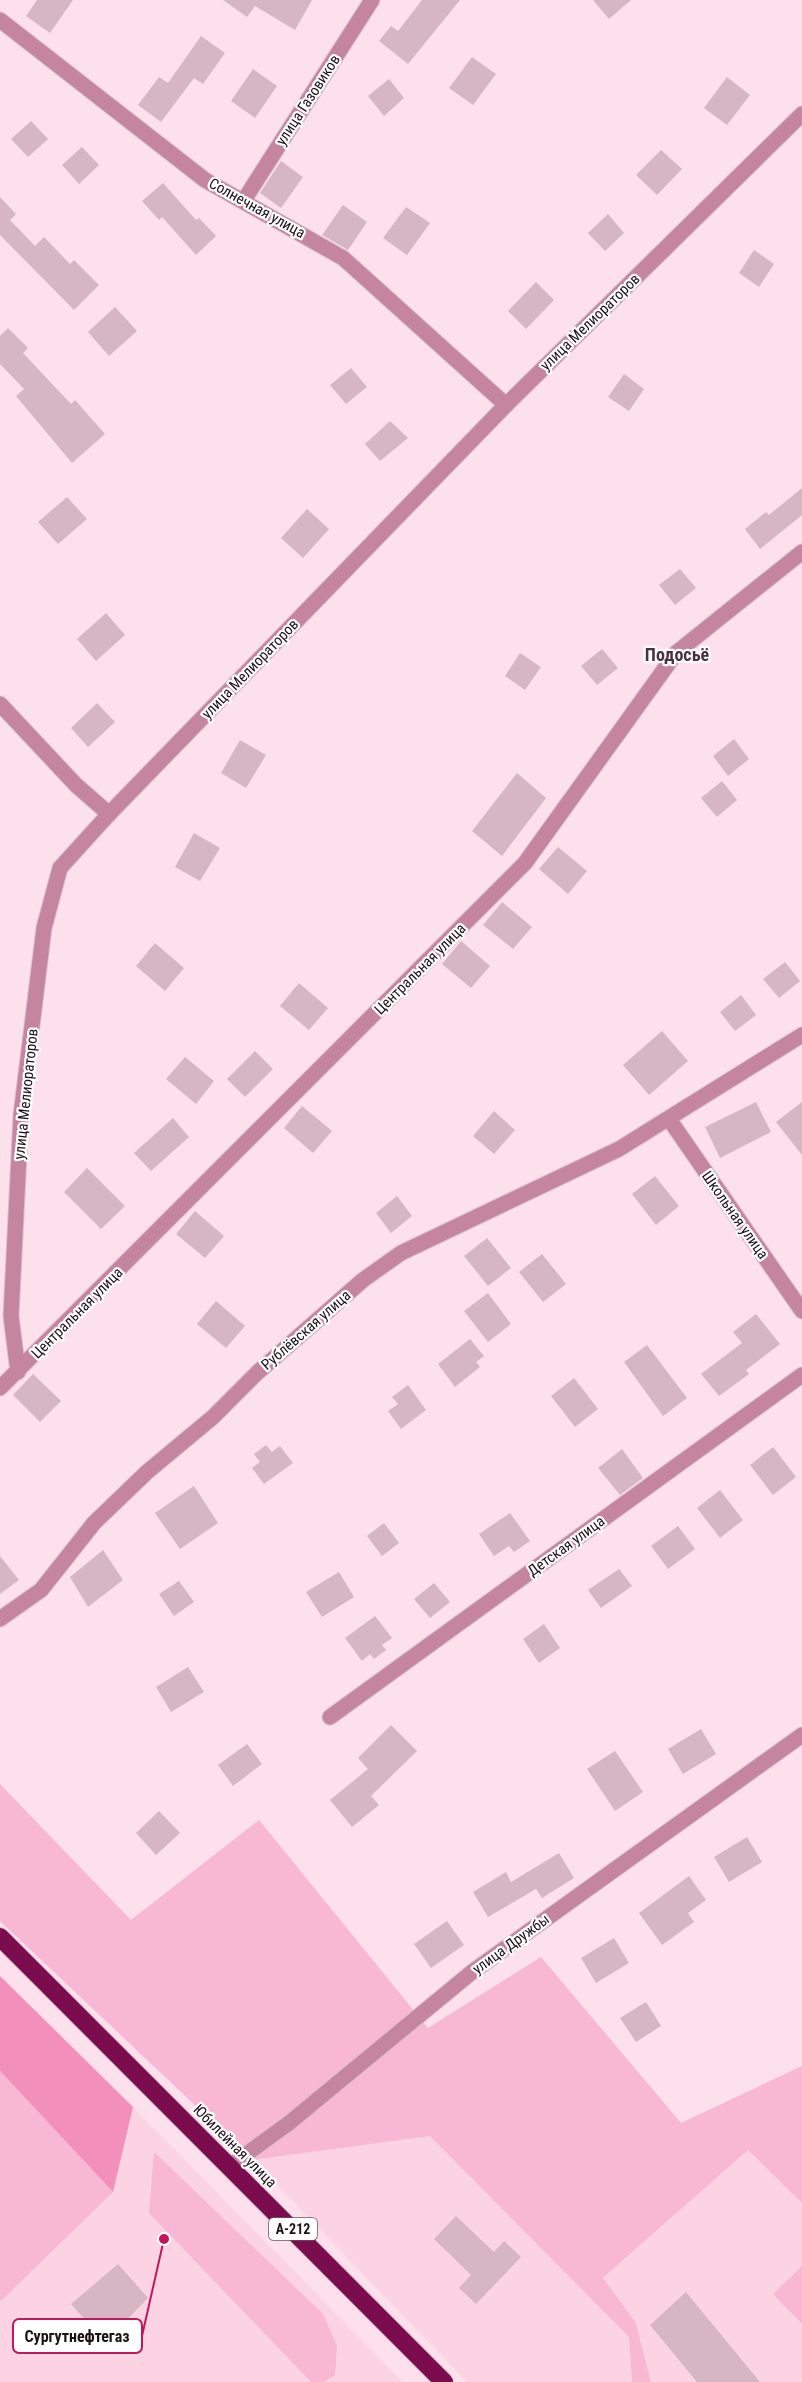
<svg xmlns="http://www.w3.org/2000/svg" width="802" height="2382" font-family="'Roboto Condensed',sans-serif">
<rect width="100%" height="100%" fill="#fce1ec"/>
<g fill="#fcd3e3">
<path d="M133 2107 403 2382H0V2302L113 2192Z"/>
<path d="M430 2136 629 2337 632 2382H467L253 2160Z"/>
<path d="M748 2150 802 2203V2266L773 2294 802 2324V2382H651L639 2333 603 2279Z"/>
</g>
<g fill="#f8b7d2">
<path d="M0 1784 131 1920 259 1820 428 2028 541 1957 681 2123 802 2066V2203L748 2150 603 2278 636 2323 651 2382H632L629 2337 430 2136 253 2160 0 1921Z"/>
<path d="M0 2071 113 2192 0 2302Z"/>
<path d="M154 2152 323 2314 337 2346 335 2375 324 2382H311L149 2213Z"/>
<path d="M802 2266V2324L773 2294Z"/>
</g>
<path fill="#f28fbb" d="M0 1976 133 2107 113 2192 0 2071Z"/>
<g fill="#d7b6c3">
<path d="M37 0H73L50 33 26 16Z"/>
<path d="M223 0H312L295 30 255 6 247 17Z"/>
<path d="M422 0H460L408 64 379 41 391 26 398 31Z"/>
<path d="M593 0H631L609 19Z"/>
<path d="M201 36 225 53 203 84 194 78 161 122 138 105 159 77 168 83Z"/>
<path d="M472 57 496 74 473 105 449 88Z"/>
<path d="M253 69 277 86 255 118 231 101Z"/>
<path d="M727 77 750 95 727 125 704 108Z"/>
<path d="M389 79 404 98 384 116 368 96Z"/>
<path d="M31 121 48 139 28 157 11 139Z"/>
<path d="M82 147 99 165 79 184 62 165Z"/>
<path d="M661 150 682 169 657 195 636 175Z"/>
<path d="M281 161 303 177 281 208 260 193Z"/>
<path d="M163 183 196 220 199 218 216 236 196 255 162 217 159 220 142 201Z"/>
<path d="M0 197 16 214 10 220 35 246 44 237 70 264 74 260 99 285 74 310 0 235Z"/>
<path d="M343 205 367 222 348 250 322 235Z"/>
<path d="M406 207 430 223 407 255 383 238Z"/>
<path d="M608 214 624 233 605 251 588 233Z"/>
<path d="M754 250 774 264 759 287 739 273Z"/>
<path d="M536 282 554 300 526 329 508 311Z"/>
<path d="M115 307 137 331 109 356 88 332Z"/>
<path d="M8 328 28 348 23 353 71 404 75 400 105 434 72 463 16 396 24 389 0 364V336Z"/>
<path d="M351 368 367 387 346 404 330 385Z"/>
<path d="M624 374 644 389 629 411 608 397Z"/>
<path d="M390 421 408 438 380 461 365 444Z"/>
<path d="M802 488V515L760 549 745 529 766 512 769 515Z"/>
<path d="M67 497 87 519 58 544 38 522Z"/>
<path d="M307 509 329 529 303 558 281 538Z"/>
<path d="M680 569 696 588 675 605 659 585Z"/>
<path d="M106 613 125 635 96 661 77 639Z"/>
<path d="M602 649 618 668 597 685 581 666Z"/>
<path d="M520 653 541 667 525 690 505 676Z"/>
<path d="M97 703 115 722 88 747 71 728Z"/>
<path d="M734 739 749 759 728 776 713 756Z"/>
<path d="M240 740 266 755 246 788 221 773Z"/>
<path d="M517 773 546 798 502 856 472 831Z"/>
<path d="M722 781 737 800 717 817 701 798Z"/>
<path d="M194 833 220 848 200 881 175 867Z"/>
<path d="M558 847 587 871 568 894 539 869Z"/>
<path d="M502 902 532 927 513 949 483 925Z"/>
<path d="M461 941 490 966 471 988 442 964Z"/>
<path d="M155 943 184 968 165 991 136 966Z"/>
<path d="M785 962 800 981 779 998 763 979Z"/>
<path d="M299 983 328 1008 309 1030 280 1006Z"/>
<path d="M741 995 756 1015 735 1031 720 1012Z"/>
<path d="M662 1031 688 1061 649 1095 623 1065Z"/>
<path d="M255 1051 273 1069 245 1097 227 1079Z"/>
<path d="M185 1057 214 1081 196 1104 166 1079Z"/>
<path d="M756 1102 771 1132 720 1158 705 1127Z"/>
<path d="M802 1102V1155L776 1122Z"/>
<path d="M302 1106 332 1131 313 1153 284 1128Z"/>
<path d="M494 1111 515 1130 494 1154 473 1136Z"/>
<path d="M173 1118 189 1137 151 1171 134 1153Z"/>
<path d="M87 1168 125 1206 101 1229 64 1192Z"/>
<path d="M655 1176 679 1206 656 1225 632 1194Z"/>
<path d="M397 1196 412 1216 391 1233 376 1213Z"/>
<path d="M195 1211 224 1236 205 1258 176 1234Z"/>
<path d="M487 1238 511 1268 488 1286 464 1256Z"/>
<path d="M542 1254 566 1284 543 1302 519 1272Z"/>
<path d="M488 1293 511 1324 488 1342 464 1311Z"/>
<path d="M216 1301 245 1326 226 1348 197 1324Z"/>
<path d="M756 1314 780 1344 746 1370 749 1374 719 1396 701 1374 742 1343 733 1332Z"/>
<path d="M470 1339 484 1356 476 1362 480 1367 455 1387 438 1364Z"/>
<path d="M647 1345 687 1398 663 1416 624 1362Z"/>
<path d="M33 1374 61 1401 40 1422 13 1395Z"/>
<path d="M574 1378 598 1409 575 1427 551 1396Z"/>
<path d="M408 1385 426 1410 401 1429 388 1411 398 1404 392 1397Z"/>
<path d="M266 1445 272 1452 280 1446 293 1463 264 1484 252 1468 260 1462 254 1454Z"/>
<path d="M773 1447 796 1477 773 1495 750 1465Z"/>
<path d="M622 1449 643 1478 620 1495 598 1468Z"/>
<path d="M194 1486 218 1523 180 1549 155 1513Z"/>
<path d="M720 1490 743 1520 720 1538 697 1508Z"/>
<path d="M510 1513 530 1541 514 1552 509 1546 494 1556 479 1534Z"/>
<path d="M384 1523 399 1543 382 1556 367 1536Z"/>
<path d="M678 1526 695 1549 668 1569 651 1546Z"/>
<path d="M103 1550 123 1580 88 1607 70 1577Z"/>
<path d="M0 1556 19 1580 0 1594Z"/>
<path d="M619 1569 632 1586 601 1608 588 1590Z"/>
<path d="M339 1572 354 1597 322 1617 306 1592Z"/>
<path d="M179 1581 194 1602 174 1616 159 1594Z"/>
<path d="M434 1583 450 1602 430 1618 414 1599Z"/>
<path d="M375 1616 392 1638 382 1645 386 1650 374 1659 370 1654 362 1661 345 1638Z"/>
<path d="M544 1624 560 1648 539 1663 523 1639Z"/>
<path d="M188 1667 204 1692 171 1712 156 1687Z"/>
<path d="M391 1725 417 1751 371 1796 379 1805 352 1827 330 1800 368 1769 358 1758Z"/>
<path d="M701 1729 716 1754 683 1774 668 1749Z"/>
<path d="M247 1744 262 1764 233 1786 218 1765Z"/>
<path d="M615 1751 643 1792 615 1811 587 1769Z"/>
<path d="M159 1811 180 1833 156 1855 136 1833Z"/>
<path d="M747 1837 762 1862 729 1882 714 1857Z"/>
<path d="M559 1853 574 1878 542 1898 536 1889 488 1917 473 1892 506 1872 511 1882Z"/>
<path d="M689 1876 706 1900 688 1913 694 1922 662 1945 639 1913Z"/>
<path d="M447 1921 464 1945 431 1968 414 1944Z"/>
<path d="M614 1938 629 1963 596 1983 581 1958Z"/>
<path d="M646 2002 661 2026 636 2042 620 2018Z"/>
<path d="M456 2216 494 2252 504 2241 521 2257 476 2304 459 2288 471 2275 434 2239Z"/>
<path d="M118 2264 148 2298 105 2342 71 2304Z"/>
<path d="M686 2292 760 2382H697L650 2325Z"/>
</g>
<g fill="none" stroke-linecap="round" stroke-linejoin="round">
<g stroke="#d8c0ca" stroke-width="17">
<g id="street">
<path d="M0 20 205 180 343 258 506 405"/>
<path d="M244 200 372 0"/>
<path d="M0 704 76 785 109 814"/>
<path d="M669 1119 802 1311"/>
<path d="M18 1372 11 1316 21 1115 44 928 60 868 109 814 506 405 802 114"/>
<path d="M0 1388 525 863 676 653 802 552"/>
<path d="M0 1619 41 1590 94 1523 147 1472 213 1417 258 1372 363 1280 401 1253 619 1149 802 1035"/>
<path d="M330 1717 802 1375"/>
<path d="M230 2166 289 2123 472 1972 802 1735"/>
</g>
</g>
<g stroke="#d8c0ca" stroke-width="20">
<path id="highway" d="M0 1937 444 2382"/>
</g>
<use href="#street" stroke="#c585a0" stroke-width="15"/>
<use href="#highway" stroke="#7b0c4d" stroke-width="18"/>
</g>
<g text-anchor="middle" stroke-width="4.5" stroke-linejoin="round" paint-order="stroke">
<rect fill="#fff" stroke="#60585c" stroke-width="1.5" x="269" y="2218" width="48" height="22" rx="4.5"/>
<g font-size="14" font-weight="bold" fill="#1c1116">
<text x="293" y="2234">А-212</text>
</g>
<g font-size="15" fill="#1c1116" stroke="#fff">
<text transform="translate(308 100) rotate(-57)" y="5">улица Газовиков</text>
<text transform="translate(257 208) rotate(29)" y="5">Солнечная улица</text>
<text transform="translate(590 322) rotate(-44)" y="5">улица Мелиораторов</text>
<text transform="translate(250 669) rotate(-46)" y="5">улица Мелиораторов</text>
<text transform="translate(420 969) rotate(-45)" y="5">Центральная улица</text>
<text transform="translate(26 1094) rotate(-84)" y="5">улица Мелиораторов</text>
<text transform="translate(735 1215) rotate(55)" y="5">Школьная улица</text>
<text transform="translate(77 1313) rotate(-45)" y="5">Центральная улица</text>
<text transform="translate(306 1330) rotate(-41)" y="5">Рублёвская улица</text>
<text transform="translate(566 1546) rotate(-36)" y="5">Детская улица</text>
<text transform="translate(511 1944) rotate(-36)" y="5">улица Дружбы</text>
<text transform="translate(235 2146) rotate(45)" y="5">Юбилейная улица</text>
</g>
<g font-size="18" font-weight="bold" fill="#4b313c" stroke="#fff">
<text x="677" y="661">Подосьё</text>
</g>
</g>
<path fill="none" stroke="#c2185b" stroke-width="2" d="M164 2239L142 2336"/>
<circle fill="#c2185b" stroke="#fff" stroke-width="2" cx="164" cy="2239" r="6"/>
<rect fill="#fff" stroke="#c2185b" stroke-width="2" x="13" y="2319" width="129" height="34" rx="6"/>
<g font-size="16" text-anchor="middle" font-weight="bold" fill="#1c1116">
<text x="77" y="2342">Сургутнефтегаз</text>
</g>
</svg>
